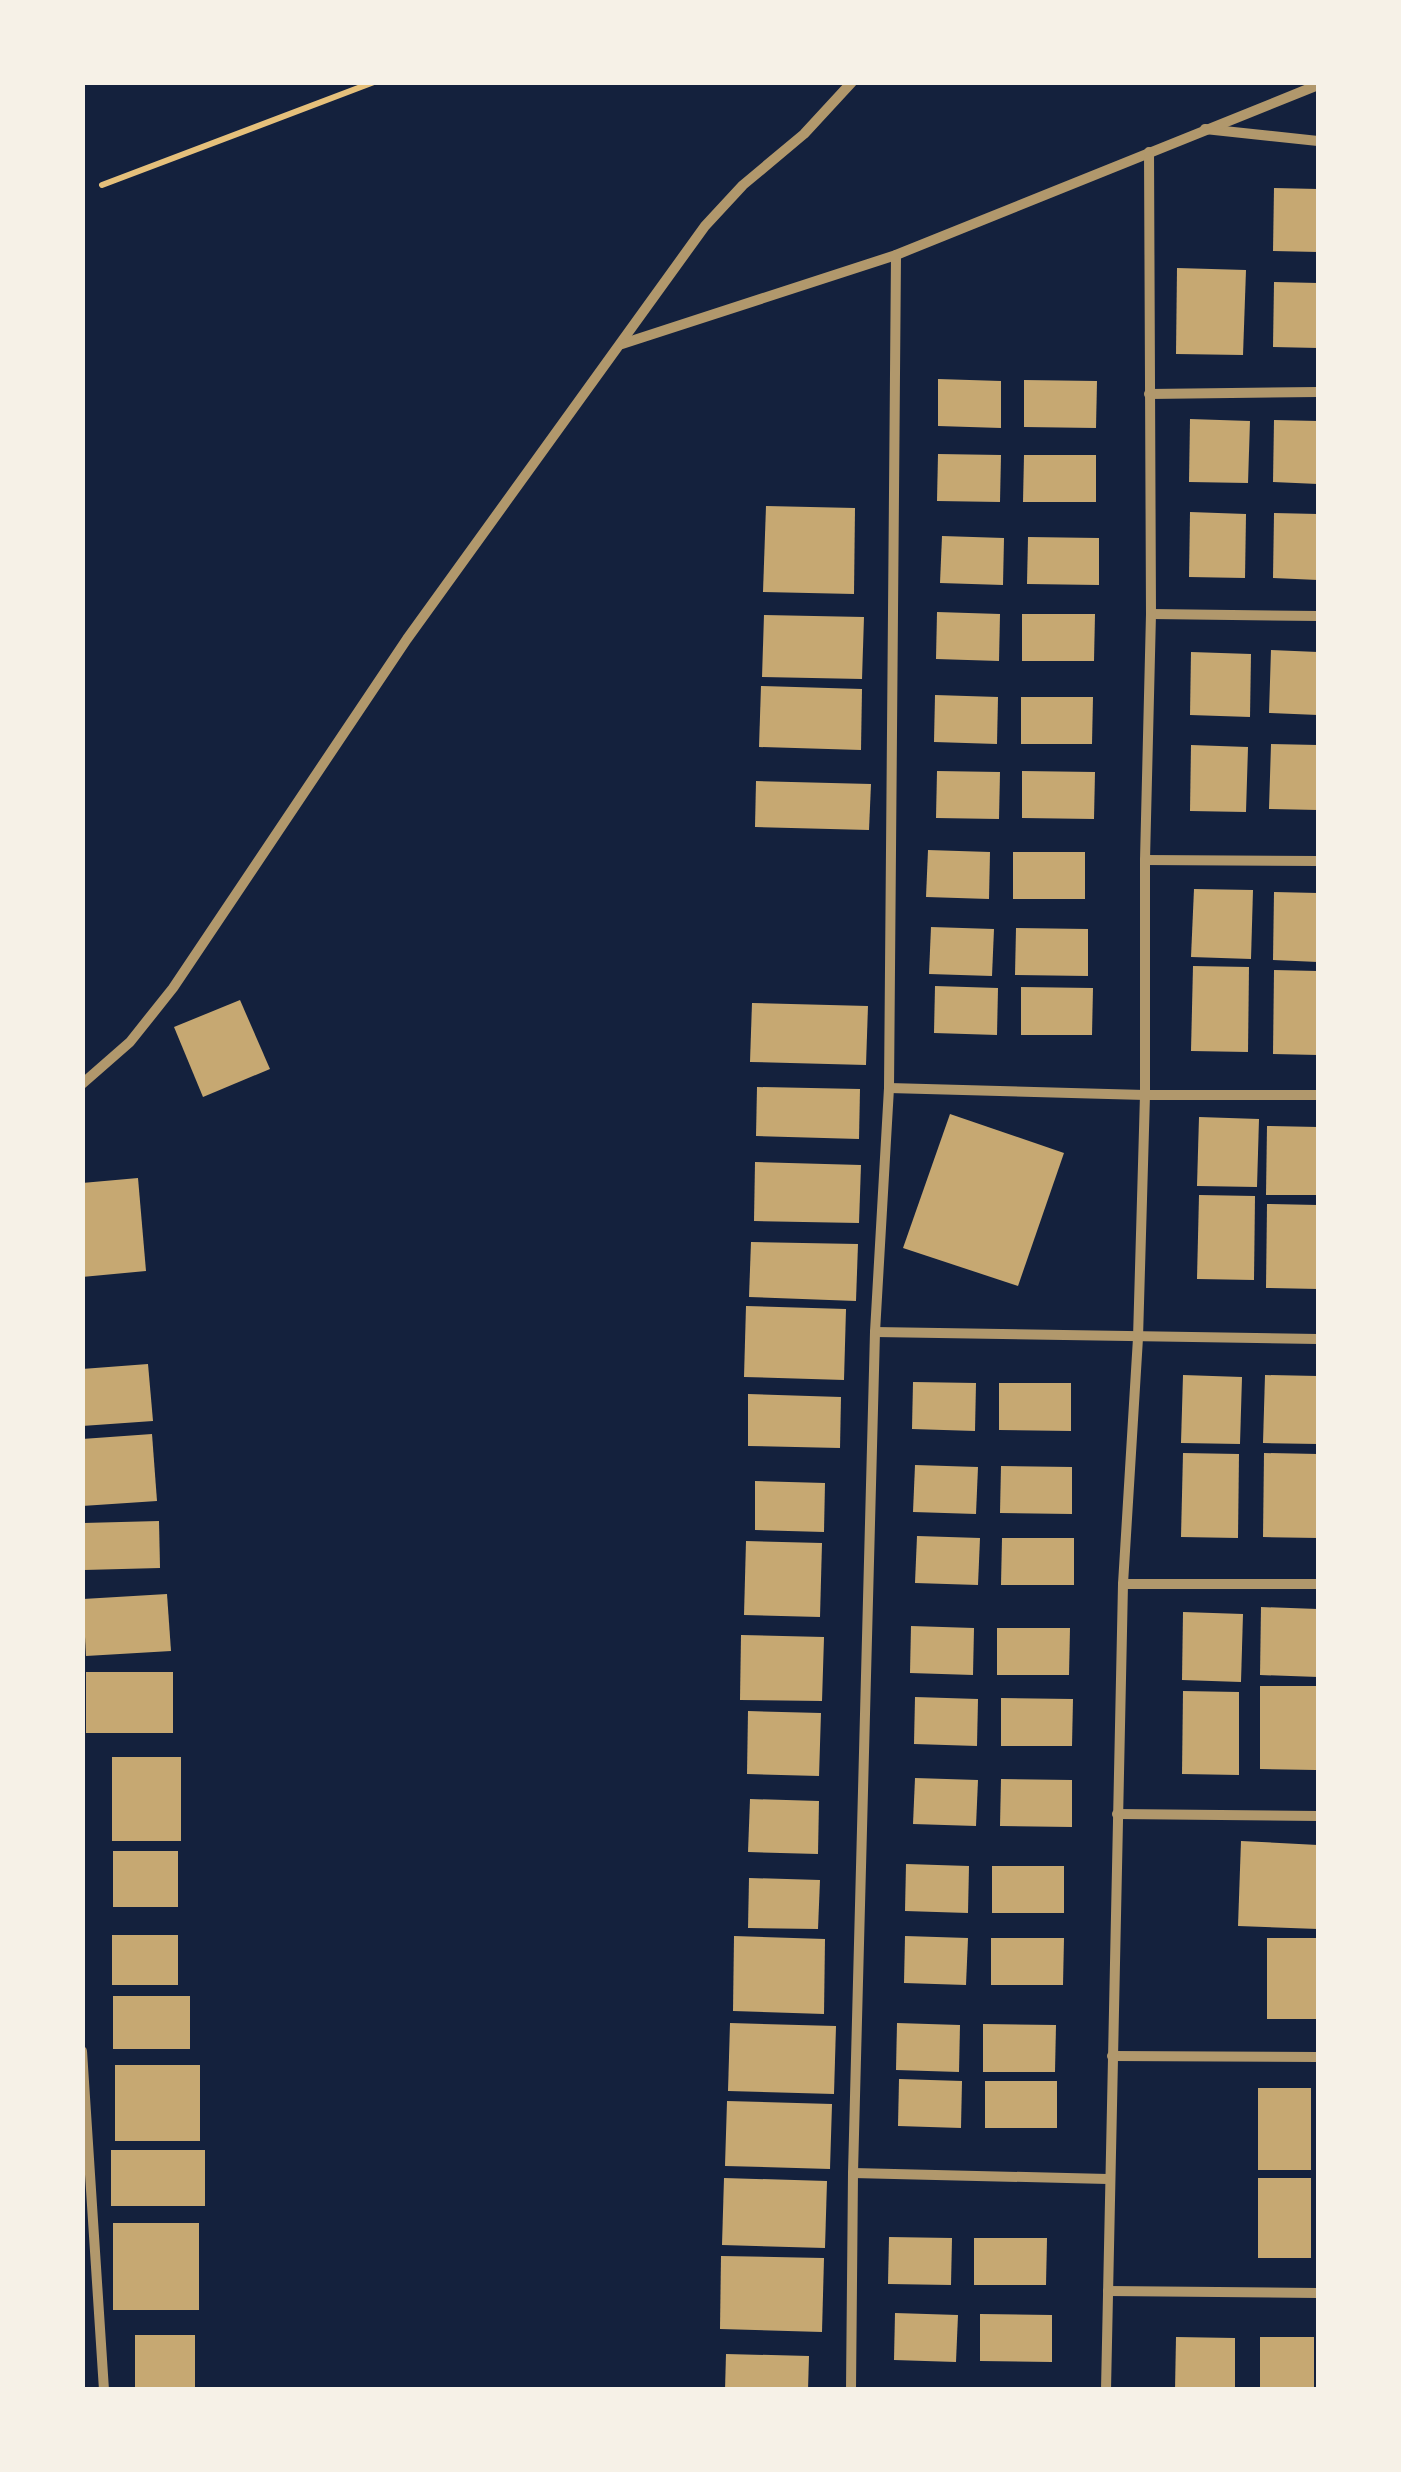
<svg xmlns="http://www.w3.org/2000/svg" width="1401" height="2472" font-family="Raleway,sans-serif">
<rect width="100%" height="100%" fill="#14213d"/>
<g fill="#c6a872">
<path d="M1274 188 1318 189V252L1273 251Z"/>
<path d="M1177 268 1246 270 1243 355 1176 354Z"/>
<path d="M1274 282 1318 283V348L1273 347Z"/>
<path d="M938 379 1001 381V428L938 426Z"/>
<path d="M1024 380 1097 381 1096 428 1024 427Z"/>
<path d="M1190 419 1250 421 1248 483 1189 482Z"/>
<path d="M1274 420 1318 421V484L1273 482Z"/>
<path d="M938 454 1001 455 1000 502 937 501Z"/>
<path d="M1024 455H1096V502H1023Z"/>
<path d="M766 506 855 508 854 594 763 592Z"/>
<path d="M1190 512 1246 514 1245 578 1189 577Z"/>
<path d="M1274 513 1318 514V580L1273 578Z"/>
<path d="M942 536 1004 538 1003 585 940 583Z"/>
<path d="M1028 537 1099 538V585L1027 584Z"/>
<path d="M937 612 1000 614 999 661 936 659Z"/>
<path d="M1022 614H1095L1094 661H1022Z"/>
<path d="M764 615 864 617 862 679 762 677Z"/>
<path d="M1271 650 1318 652V715L1269 713Z"/>
<path d="M1191 652 1251 654 1250 717 1190 715Z"/>
<path d="M761 686 862 689 861 750 759 747Z"/>
<path d="M935 695 998 697 997 744 934 742Z"/>
<path d="M1021 697H1093L1092 744H1021Z"/>
<path d="M1271 744 1318 745V810L1269 809Z"/>
<path d="M1191 745 1248 747 1246 812 1190 811Z"/>
<path d="M937 771 1000 772 999 819 936 818Z"/>
<path d="M1022 771 1095 772 1094 819 1022 818Z"/>
<path d="M756 781 871 784 869 830 755 827Z"/>
<path d="M928 850 990 852 989 899 926 897Z"/>
<rect x="1013" y="852" width="72" height="47"/>
<path d="M1194 889 1253 890 1251 959 1191 957Z"/>
<path d="M1274 892 1318 893V962L1273 960Z"/>
<path d="M931 927 994 929 992 976 929 974Z"/>
<path d="M1016 928 1088 929V976L1015 975Z"/>
<path d="M1193 966 1249 967 1248 1052 1191 1051Z"/>
<path d="M1274 970 1318 971V1055L1273 1054Z"/>
<path d="M935 986 998 988 997 1035 934 1033Z"/>
<path d="M1021 987 1093 988 1092 1035H1021Z"/>
<path d="M240 1000 270 1069 203 1097 174 1027Z"/>
<path d="M752 1003 868 1006 866 1065 750 1062Z"/>
<path d="M757 1087 860 1089 859 1139 756 1136Z"/>
<path d="M950 1114 1064 1153 1018 1286 903 1248Z"/>
<path d="M1199 1117 1259 1119 1257 1187 1197 1186Z"/>
<path d="M1267 1126 1318 1127V1195H1266Z"/>
<path d="M755 1162 861 1165 859 1223 754 1221Z"/>
<path d="M138 1178 146 1271 82 1277V1183Z"/>
<path d="M1199 1195 1255 1196 1254 1280 1197 1279Z"/>
<path d="M1267 1204 1318 1205V1289L1266 1288Z"/>
<path d="M751 1242 858 1244 856 1301 749 1297Z"/>
<path d="M746 1306 846 1309 844 1380 744 1377Z"/>
<path d="M148 1364 153 1421 82 1426V1369Z"/>
<path d="M1183 1375 1242 1377 1240 1444 1181 1443Z"/>
<path d="M1265 1375 1318 1376V1444L1263 1443Z"/>
<path d="M913 1382 976 1383 975 1431 912 1429Z"/>
<path d="M999 1383H1071V1431L999 1430Z"/>
<path d="M748 1394 841 1397 840 1448 748 1446Z"/>
<path d="M152 1434 157 1501 82 1506V1439Z"/>
<path d="M1183 1453 1239 1454 1238 1538 1181 1537Z"/>
<path d="M1264 1453 1318 1454V1538L1263 1537Z"/>
<path d="M915 1465 978 1467 976 1514 913 1512Z"/>
<path d="M1001 1466 1072 1467V1514L1000 1513Z"/>
<path d="M755 1481 825 1483 824 1532 755 1530Z"/>
<path d="M159 1521 160 1568 84 1570 83 1523Z"/>
<path d="M917 1536 980 1538 978 1585 915 1583Z"/>
<path d="M1002 1538H1074V1585H1001Z"/>
<path d="M746 1541 822 1543 820 1617 744 1615Z"/>
<path d="M167 1594 171 1651 86 1656 83 1599Z"/>
<path d="M1261 1607 1318 1609V1677L1260 1675Z"/>
<path d="M1183 1612 1243 1614 1241 1682 1182 1680Z"/>
<path d="M911 1626 974 1628 973 1675 910 1673Z"/>
<path d="M997 1628H1070L1069 1675H997Z"/>
<path d="M741 1635 824 1637 822 1701 740 1700Z"/>
<rect x="86" y="1672" width="87" height="61"/>
<path d="M1260 1686H1316V1770L1260 1769Z"/>
<path d="M1183 1691 1239 1692V1775L1182 1774Z"/>
<path d="M915 1697 978 1699 977 1746 914 1744Z"/>
<path d="M1001 1698 1073 1699 1072 1746H1001Z"/>
<path d="M748 1711 821 1713 819 1776 747 1774Z"/>
<rect x="112" y="1757" width="69" height="84"/>
<path d="M915 1778 978 1780 976 1826 913 1824Z"/>
<path d="M1001 1779 1072 1780V1827L1000 1826Z"/>
<path d="M750 1799 819 1801 818 1854 748 1852Z"/>
<path d="M1241 1841 1318 1845V1929L1238 1926Z"/>
<rect x="113" y="1851" width="65" height="56"/>
<path d="M906 1864 969 1866 968 1913 905 1911Z"/>
<rect x="992" y="1866" width="72" height="47"/>
<path d="M749 1878 820 1880 818 1929 748 1928Z"/>
<rect x="112" y="1935" width="66" height="50"/>
<path d="M734 1936 825 1939 824 2014 733 2011Z"/>
<path d="M905 1936 968 1938 966 1985 904 1983Z"/>
<path d="M991 1938H1064L1063 1985H991Z"/>
<rect x="1267" y="1938" width="51" height="81"/>
<rect x="113" y="1996" width="77" height="53"/>
<path d="M730 2023 836 2026 834 2094 728 2091Z"/>
<path d="M897 2023 960 2025 959 2072 896 2070Z"/>
<path d="M983 2024 1056 2025 1055 2072H983Z"/>
<rect x="115" y="2065" width="85" height="76"/>
<path d="M899 2079 962 2081 961 2128 898 2126Z"/>
<rect x="985" y="2081" width="72" height="47"/>
<rect x="1258" y="2088" width="53" height="82"/>
<path d="M727 2101 832 2104 830 2169 725 2166Z"/>
<rect x="111" y="2150" width="94" height="56"/>
<path d="M724 2178 827 2181 825 2248 722 2245Z"/>
<rect x="1258" y="2178" width="53" height="80"/>
<rect x="113" y="2223" width="86" height="87"/>
<path d="M889 2237 952 2238 951 2285 888 2284Z"/>
<path d="M974 2238H1047L1046 2285H974Z"/>
<path d="M721 2256 824 2258 822 2332 720 2329Z"/>
<path d="M895 2313 958 2315 956 2362 894 2360Z"/>
<path d="M980 2314 1052 2315V2362L980 2361Z"/>
<rect x="135" y="2335" width="60" height="55"/>
<path d="M1176 2337 1235 2338V2390H1175Z"/>
<rect x="1260" y="2337" width="54" height="53"/>
<path d="M726 2354 809 2356 808 2390H725Z"/>
</g>
<g fill="none" stroke-linecap="round" stroke-linejoin="round">
<path stroke="#e5c07b" stroke-width="6" d="M102 185 374 82"/>
<g stroke="#b1986c" stroke-width="10">
<path d="M1205 129 1318 141"/>
<path d="M622 344 896 255 1318 85"/>
<path d="M1149 394 1318 392"/>
<path d="M1151 614 1318 616"/>
<path d="M1145 860 1318 861"/>
<path d="M82 1084 130 1042 173 988 407 639 705 226 743 185 804 134 852 82"/>
<path d="M889 1088 1145 1095H1318"/>
<path d="M875 1332 1318 1339"/>
<path d="M1123 1584H1318"/>
<path d="M1117 1814 1318 1816"/>
<path d="M82 2051 104 2390"/>
<path d="M1112 2056 1318 2057"/>
<path d="M853 2173 1108 2179"/>
<path d="M1108 2291 1318 2293"/>
<path d="M851 2390 853 2173 875 1332 889 1088 896 255"/>
<path d="M1106 2390 1123 1584 1138 1338 1145 1095V860L1151 614 1149 152"/>
</g>
</g>
<rect width="1401" height="2472" fill="none" stroke="#f6f1e7" stroke-width="170"/>
</svg>
